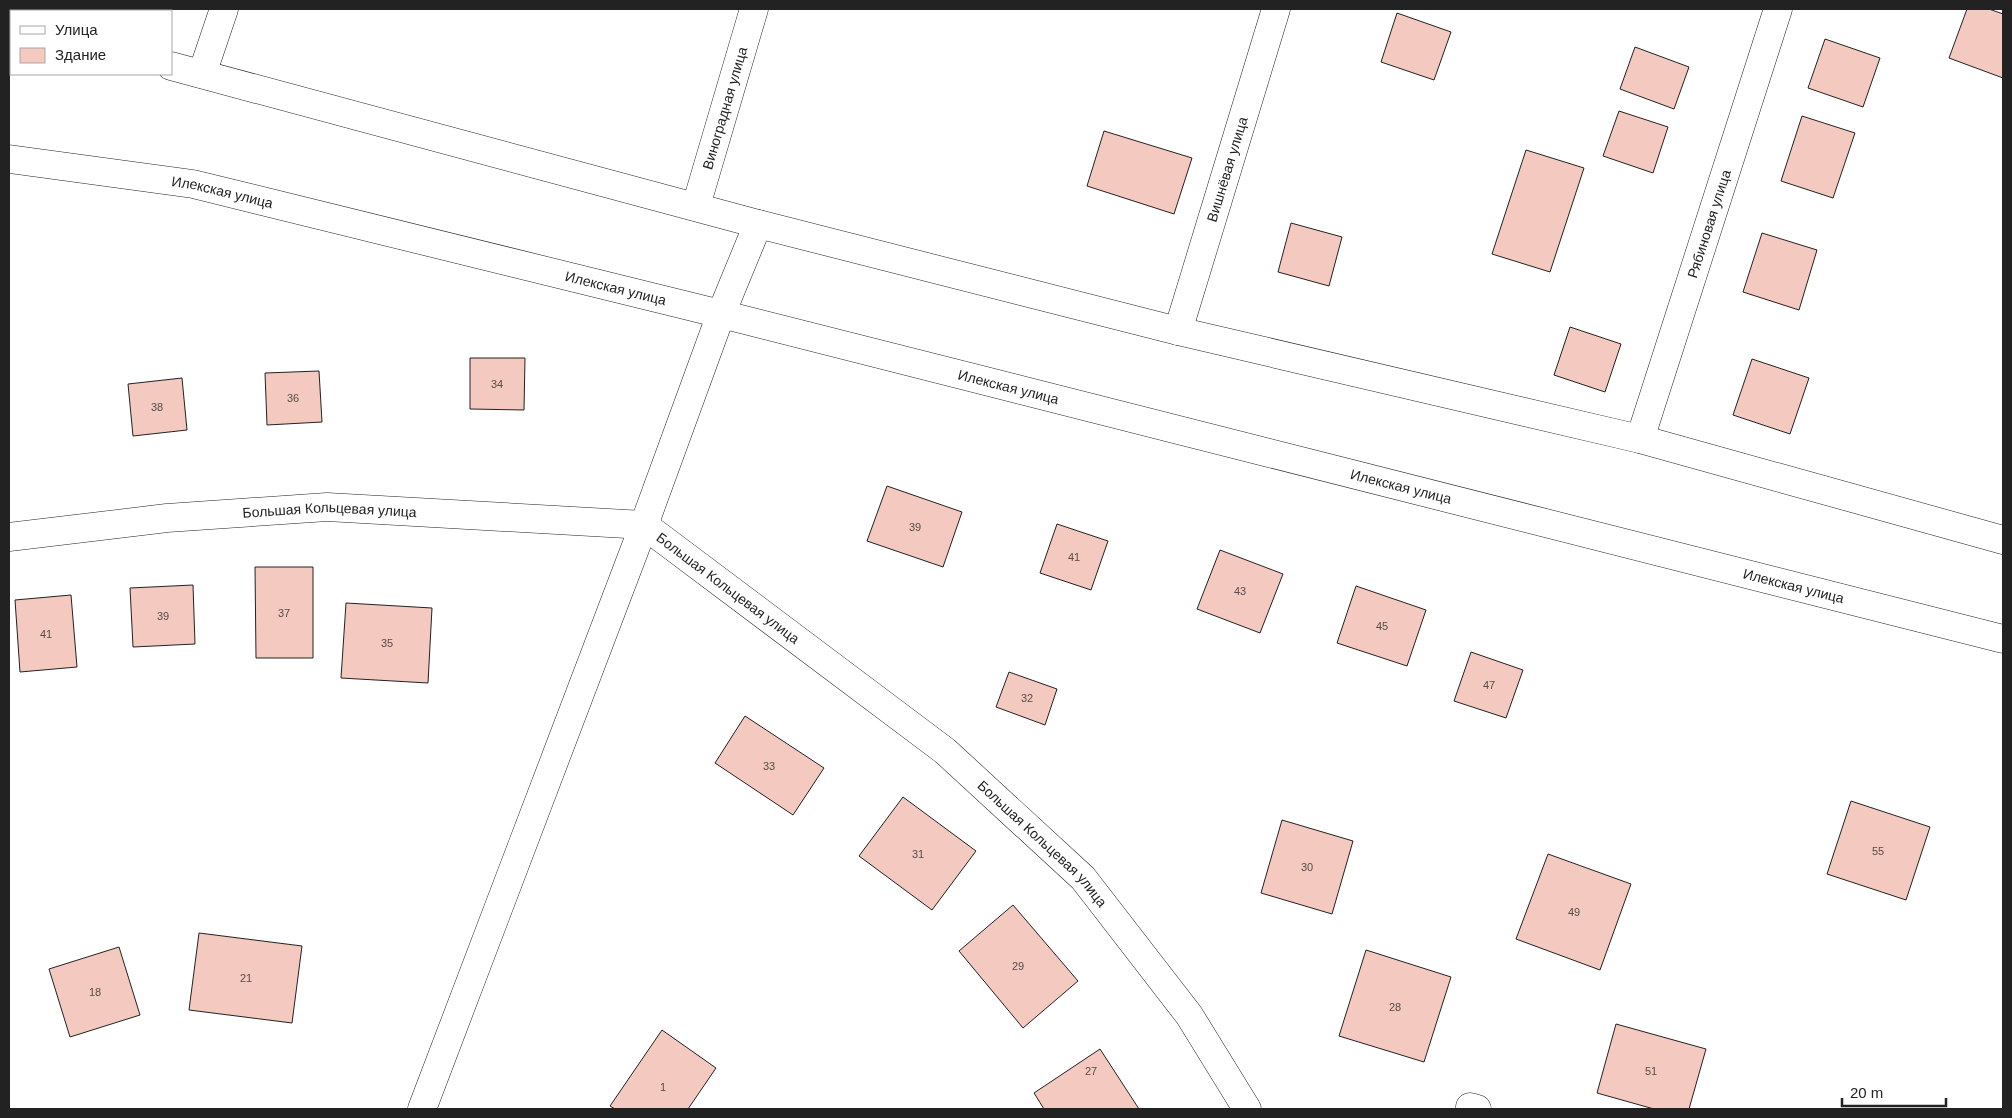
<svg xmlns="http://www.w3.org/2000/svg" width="2012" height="1118" font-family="Helvetica,sans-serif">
<rect width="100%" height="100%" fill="#fff"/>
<g fill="#f3c9c0" stroke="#222">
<path d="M1967 9H1989L2003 14V78L1949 58Z"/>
<path d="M1397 13 1451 32 1434 80 1381 62Z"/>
<path d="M1825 39 1880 58 1863 107 1808 88Z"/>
<path d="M1635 47 1689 67 1674 109 1620 89Z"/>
<path d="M1619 111 1668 127 1653 173 1603 156Z"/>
<path d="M1802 116 1855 133 1833 198 1781 181Z"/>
<path d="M1104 131 1192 158 1174 214 1087 186Z"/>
<path d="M1526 150 1584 168 1550 272 1492 254Z"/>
<path d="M1291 223 1342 237 1329 286 1278 272Z"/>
<path d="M1762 233 1817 250 1799 310 1743 292Z"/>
<path d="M1570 327 1621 344 1605 392 1554 375Z"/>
<path d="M470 358H525L524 410 470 409Z"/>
<path d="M1752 359 1809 378 1790 434 1733 415Z"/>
<path d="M319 371 322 422 267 425 265 373Z"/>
<path d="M182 378 187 430 133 436 128 384Z"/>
<path d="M887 486 962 512 943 567 867 541Z"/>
<path d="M1057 524 1108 541 1091 590 1040 573Z"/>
<path d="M1220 550 1283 574 1260 633 1197 609Z"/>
<path d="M255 567H313V658H256Z"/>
<path d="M193 585 195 644 133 647 130 588Z"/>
<path d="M1356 586 1426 610 1407 666 1337 643Z"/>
<path d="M71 595 77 667 20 672 15 600Z"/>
<path d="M346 603 432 608 428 683 341 678Z"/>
<path d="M1471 652 1523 670 1506 718 1454 701Z"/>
<path d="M1009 672 1057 689 1045 725 996 707Z"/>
<path d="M745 716 824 768 793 815 715 763Z"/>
<path d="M903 797 976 851 932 910 859 856Z"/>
<path d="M1851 801 1930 827 1906 900 1827 874Z"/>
<path d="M1282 820 1353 841 1332 914 1261 893Z"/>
<path d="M1548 854 1631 884 1600 970 1516 939Z"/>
<path d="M1013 905 1078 981 1023 1028 959 951Z"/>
<path d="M199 933 302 946 292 1023 189 1010Z"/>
<path d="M119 947 140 1015 70 1037 49 969Z"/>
<path d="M1366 950 1451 977 1424 1062 1339 1036Z"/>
<path d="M1616 1024 1706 1049 1689 1109H1654L1597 1093Z"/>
<path d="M662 1030 716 1068 688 1109H615L610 1106Z"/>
<path d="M1100 1049 1139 1109H1044L1034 1093Z"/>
</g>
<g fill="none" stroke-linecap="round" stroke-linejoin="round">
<g stroke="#222" stroke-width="29">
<g id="minor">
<path d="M9 22H11"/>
<path d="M171 66 758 224 1178 331 1640 439 2003 540"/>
<path d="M202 74 224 9"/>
<path id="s1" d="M9 159 193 184 721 314 2003 639"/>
<path id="s2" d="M696 206 754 9"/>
<path id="s3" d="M1178 331 1276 9"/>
<path id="s4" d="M1640 439 1778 9"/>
<path id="s5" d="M9 537 167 518 327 507 644 525 945 751 1083 878 1189 1015 1247 1109"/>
<path d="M1470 1107 1477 1109"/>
<path d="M422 1109 644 525 721 314 758 224"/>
</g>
</g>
<use href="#minor" stroke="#fff" stroke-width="28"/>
</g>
<g text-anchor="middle" stroke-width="4" stroke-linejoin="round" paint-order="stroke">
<g font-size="11" fill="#564c4a">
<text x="497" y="388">34</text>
<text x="293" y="402">36</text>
<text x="157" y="411">38</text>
<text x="915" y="531">39</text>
<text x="1074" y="561">41</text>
<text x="1240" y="595">43</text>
<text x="284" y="617">37</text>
<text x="163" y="620">39</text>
<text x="1382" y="630">45</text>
<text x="46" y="638">41</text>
<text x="387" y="647">35</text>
<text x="1489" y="689">47</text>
<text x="1027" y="702">32</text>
<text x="769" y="770">33</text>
<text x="1878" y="855">55</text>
<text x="918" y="858">31</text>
<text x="1307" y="871">30</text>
<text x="1574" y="916">49</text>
<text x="1018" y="970">29</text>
<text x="246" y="982">21</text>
<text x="95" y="996">18</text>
<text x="1395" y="1011">28</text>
<text x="1091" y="1075">27</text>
<text x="1651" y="1075">51</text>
<text x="663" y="1091">1</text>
</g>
<g font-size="14" fill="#222" stroke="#fff">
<text dy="5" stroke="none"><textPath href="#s2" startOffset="102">Виноградная улица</textPath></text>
<text dy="5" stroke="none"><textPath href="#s3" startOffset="169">Вишнёвая улица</textPath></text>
<text dy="5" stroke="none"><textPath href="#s1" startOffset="216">Илекская улица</textPath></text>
<text dy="5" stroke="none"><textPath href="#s4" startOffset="226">Рябиновая улица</textPath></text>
<text dy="5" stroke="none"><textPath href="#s1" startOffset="621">Илекская улица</textPath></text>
<text dy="5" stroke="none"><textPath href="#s1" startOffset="1026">Илекская улица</textPath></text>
<text dy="5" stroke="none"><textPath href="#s1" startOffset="1431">Илекская улица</textPath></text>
<text dy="5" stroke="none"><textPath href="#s5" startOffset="322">Большая Кольцевая улица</textPath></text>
<text dy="5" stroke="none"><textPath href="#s1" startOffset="1836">Илекская улица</textPath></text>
<text dy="5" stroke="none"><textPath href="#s5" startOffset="742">Большая Кольцевая улица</textPath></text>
<text dy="5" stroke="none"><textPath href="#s5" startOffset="1148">Большая Кольцевая улица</textPath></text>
</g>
</g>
<rect width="2012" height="1118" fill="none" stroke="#222222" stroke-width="20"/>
<rect x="10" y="10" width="162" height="65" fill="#ffffff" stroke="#a7a7a7"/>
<rect x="20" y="26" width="25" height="8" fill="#ffffff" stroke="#a7a7a7"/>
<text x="55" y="35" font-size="15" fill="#222222">Улица</text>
<rect x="20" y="48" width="25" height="15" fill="#f3c9c0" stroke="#a7a7a7"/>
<text x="55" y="60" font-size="15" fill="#222222">Здание</text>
<path d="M1842 1098v8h104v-8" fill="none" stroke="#222222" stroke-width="2.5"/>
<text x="1850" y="1098" font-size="15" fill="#222222" stroke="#ffffff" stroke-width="4" paint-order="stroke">20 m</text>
</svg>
